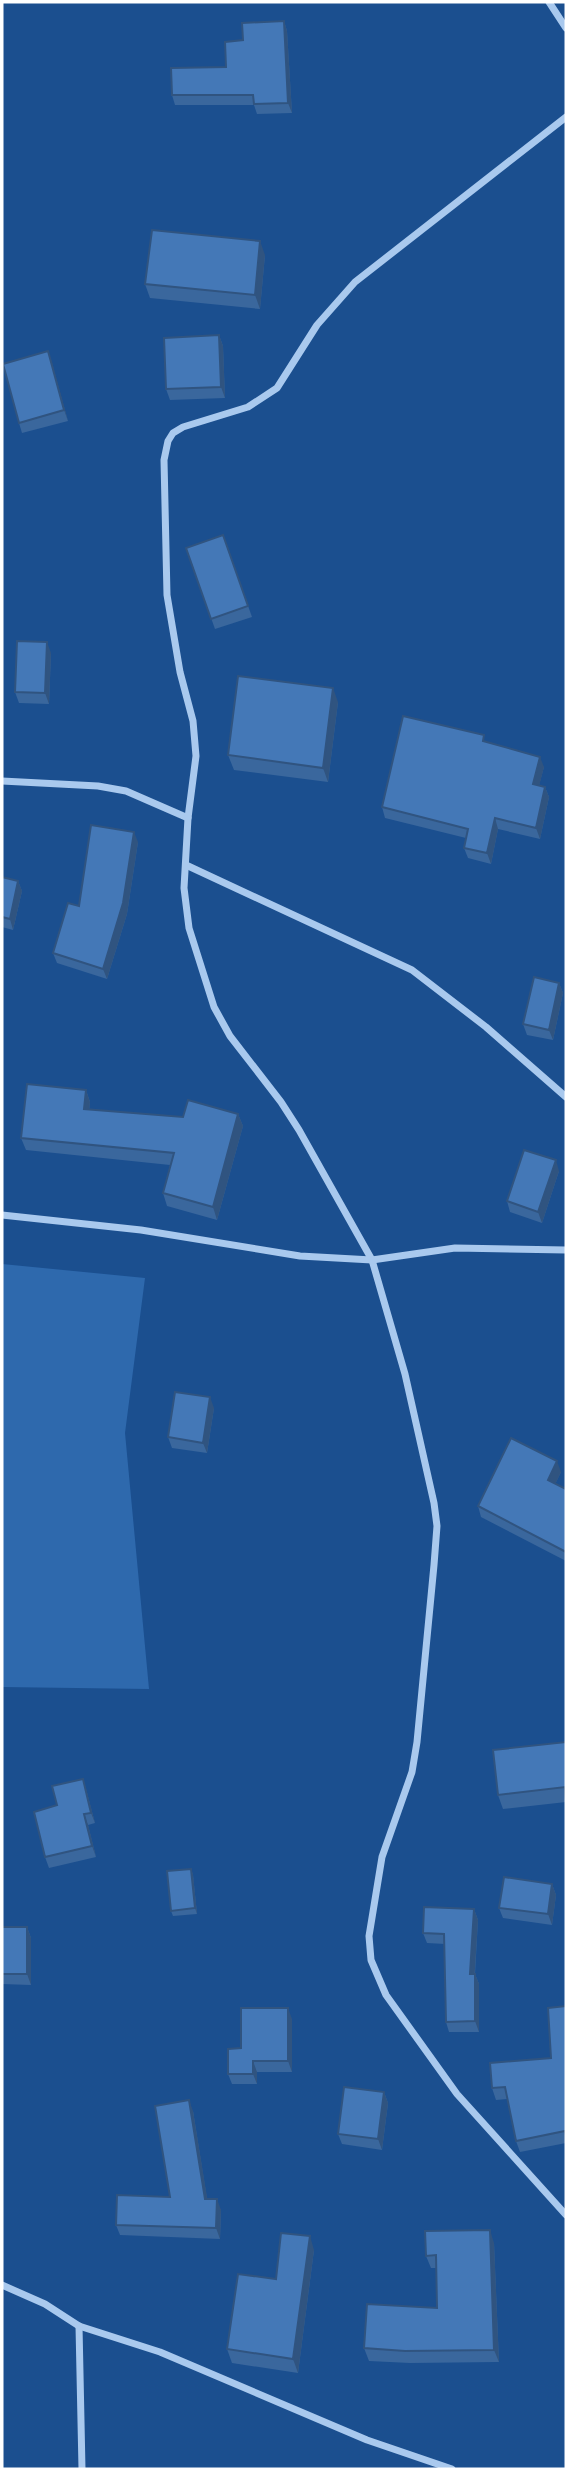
<svg xmlns="http://www.w3.org/2000/svg" width="568" height="2471" font-family="Inter,sans-serif">
<rect width="100%" height="100%" fill="#1b4f8f"/>
<path fill="#2e69ad" d="M2 1264 145 1278 125 1433 149 1689 2 1687Z"/>
<g fill="none" stroke-linecap="round" stroke-linejoin="round">
<g stroke="#a9c9ee" stroke-width="7">
<path d="M549 2 566 28"/>
<path d="M566 117 355 282 317 325 277 388 248 407 183 427 173 433 168 441 164 460 167 595 180 672 193 721 196 756 188 818 184 888 189 928 214 1007 230 1036 281 1102 299 1130 372 1260 405 1374 434 1503 437 1526 434 1565 417 1742 412 1772 382 1857 369 1936 371 1960 386 1995 457 2094 566 2215"/>
<path d="M2 781 98 786 126 791 188 818"/>
<path d="M186 865 412 970 486 1027 566 1097"/>
<path d="M2 1215 141 1230 300 1256 372 1260 455 1248 566 1250"/>
<path d="M2 2285 45 2304 79 2326 160 2352 367 2440 452 2469"/>
<path d="M79 2326 82 2469"/>
</g>
</g>
<g fill="#3a679d">
<path d="M284 21 287 31 292 113 257 114 254 105H175L172 95 226 67 243 40Z"/>
<path d="M265 255 260 309 150 298 145 284Z"/>
<path d="M219 335 223 346 225 398 170 400 166 389Z"/>
<path d="M48 351 68 421 22 433 19 423Z"/>
<path d="M223 535 252 617 215 629 186 548Z"/>
<path d="M51 653 49 704 19 703 15 692Z"/>
<path d="M338 702 328 782 234 770 228 755Z"/>
<path d="M487 742 544 767 539 785 545 787 549 797 540 839 498 829 491 864 468 858 464 848 466 838 385 818 382 807Z"/>
<path d="M138 842 127 914 107 979 57 963 53 953 79 906Z"/>
<path d="M2 877 18 881 22 891 13 930 2 927Z"/>
<path d="M559 983 563 993 553 1040 527 1035 523 1024Z"/>
<path d="M86 1090 90 1102 89 1110 183 1117 238 1114 243 1126 217 1220 167 1206 163 1193 170 1165 26 1150 21 1138Z"/>
<path d="M559 1171 542 1223 510 1212 507 1201Z"/>
<path d="M214 1408 207 1453 172 1448 168 1437Z"/>
<path d="M561 1472 555 1484 566 1489V1561L481 1517 478 1506Z"/>
<path d="M566 1742V1802L503 1809 498 1795Z"/>
<path d="M83 1779 86 1789 95 1823 88 1825 96 1857 49 1868 45 1857 57 1805Z"/>
<path d="M191 1869 193 1875 197 1914 173 1916 171 1911Z"/>
<path d="M552 1884 556 1895 552 1925 503 1918 499 1908Z"/>
<path d="M474 1909 478 1920 475 1974 479 1984V2032H449L446 2022 445 1944 427 1943 423 1933Z"/>
<path d="M2 1927H27L31 1938V1985L2 1984Z"/>
<path d="M566 2006V2143L520 2152 516 2141 507 2099 496 2100 492 2088 551 2058Z"/>
<path d="M292 2019V2072H257V2084H232L228 2074 241 2048Z"/>
<path d="M384 2092 388 2103 382 2150 342 2144 338 2134Z"/>
<path d="M193 2111 207 2199 221 2210 220 2239 120 2235 116 2225 170 2197Z"/>
<path d="M494 2243 499 2362 410 2363 369 2361 364 2348 437 2308V2268H431L426 2256Z"/>
<path d="M314 2250 298 2373 232 2363 227 2349 276 2279Z"/>
</g>
<g fill="#305480">
<path d="M284 21 287 31 292 113 288 103Z"/>
<path d="M260 241 265 255 260 309 255 295Z"/>
<path d="M219 335 223 346 225 398 221 387Z"/>
<path d="M48 351 52 362 68 421 64 410Z"/>
<path d="M47 642 51 653 49 704 45 693Z"/>
<path d="M333 688 338 702 328 782 323 768Z"/>
<path d="M540 757 544 767 537 794 533 784Z"/>
<path d="M545 787 549 797 540 839 536 828Z"/>
<path d="M495 818 498 829 491 864 487 853Z"/>
<path d="M134 832 138 842 127 914 107 979 103 969Z"/>
<path d="M18 881 22 891 13 930 10 919Z"/>
<path d="M559 983 563 993 553 1040 549 1030Z"/>
<path d="M86 1090 90 1102 88 1122 84 1109Z"/>
<path d="M238 1114 243 1126 217 1220 213 1207Z"/>
<path d="M556 1160 559 1171 542 1223 538 1212Z"/>
<path d="M210 1397 214 1408 207 1453 203 1443Z"/>
<path d="M557 1461 561 1472 552 1491 548 1480Z"/>
<path d="M83 1779 86 1789 95 1823 91 1813Z"/>
<path d="M84 1814 88 1825 96 1857 92 1846Z"/>
<path d="M191 1869 193 1875 197 1914 195 1908Z"/>
<path d="M552 1884 556 1895 552 1925 548 1914Z"/>
<path d="M474 1909 478 1920 474 1984 470 1974Z"/>
<path d="M27 1927 31 1938V1985L27 1974Z"/>
<path d="M475 1974 479 1984V2032L475 2021Z"/>
<path d="M288 2008 292 2019V2072L288 2061Z"/>
<path d="M253 2061 257 2072V2084L253 2074Z"/>
<path d="M384 2092 388 2103 382 2150 378 2139Z"/>
<path d="M189 2100 193 2111 209 2209 205 2199Z"/>
<path d="M217 2199 221 2210 220 2239 216 2228Z"/>
<path d="M490 2230 494 2243 499 2362 494 2350Z"/>
<path d="M310 2236 314 2250 298 2373 293 2359Z"/>
</g>
<g fill="#4478b7" stroke="#305480" stroke-width="2">
<path d="M284 21 288 103 254 104 253 95H172L171 68 226 67 225 42 243 40 242 23Z"/>
<path d="M152 230 260 241 255 295 145 284Z"/>
<path d="M219 335 221 387 166 389 164 338Z"/>
<path d="M48 351 64 410 19 423 3 364Z"/>
<path d="M223 535 248 606 211 619 186 548Z"/>
<path d="M17 641 47 642 45 693 15 692Z"/>
<path d="M238 676 333 688 323 768 228 755Z"/>
<path d="M403 716 484 735 483 741 540 757 533 784 545 787 536 828 495 818 487 853 464 848 468 829 382 807Z"/>
<path d="M91 825 134 832 123 903 103 969 53 953 68 903 79 906Z"/>
<path d="M2 877 18 881 10 919 2 917Z"/>
<path d="M534 977 559 983 549 1030 523 1024Z"/>
<path d="M27 1084 86 1090 84 1109 183 1117 188 1100 238 1114 213 1207 163 1193 174 1153 21 1138Z"/>
<path d="M524 1150 556 1160 538 1212 507 1201Z"/>
<path d="M175 1392 210 1397 203 1443 168 1437Z"/>
<path d="M511 1438 557 1461 548 1480 566 1489V1552L478 1506Z"/>
<path d="M566 1742V1800L565 1787 498 1795 493 1750Z"/>
<path d="M83 1779 91 1813 84 1814 92 1846 45 1857 34 1812 57 1805 52 1786Z"/>
<path d="M191 1869 195 1908 171 1911 167 1871Z"/>
<path d="M504 1877 552 1884 548 1914 499 1908Z"/>
<path d="M424 1907 474 1909 470 1974H475V2021L446 2022 444 1934 423 1933Z"/>
<rect x="2" y="1927" width="25" height="47"/>
<path d="M566 2006V2135L565 2131 516 2141 505 2087 492 2088 490 2063 551 2058 548 2008Z"/>
<path d="M241 2008H288V2061H253V2074H228V2049L241 2048Z"/>
<path d="M344 2087 384 2092 378 2139 338 2134Z"/>
<path d="M189 2100 205 2199H217L216 2228 116 2225 117 2195 170 2197 155 2106Z"/>
<path d="M490 2230 494 2350 405 2351 364 2348 367 2304 437 2308 436 2255 426 2256 425 2231Z"/>
<path d="M281 2233 310 2236 293 2359 227 2349 238 2274 276 2279Z"/>
</g>
<rect width="568" height="2471" fill="none" stroke="#ffffff" stroke-width="7"/>
</svg>
